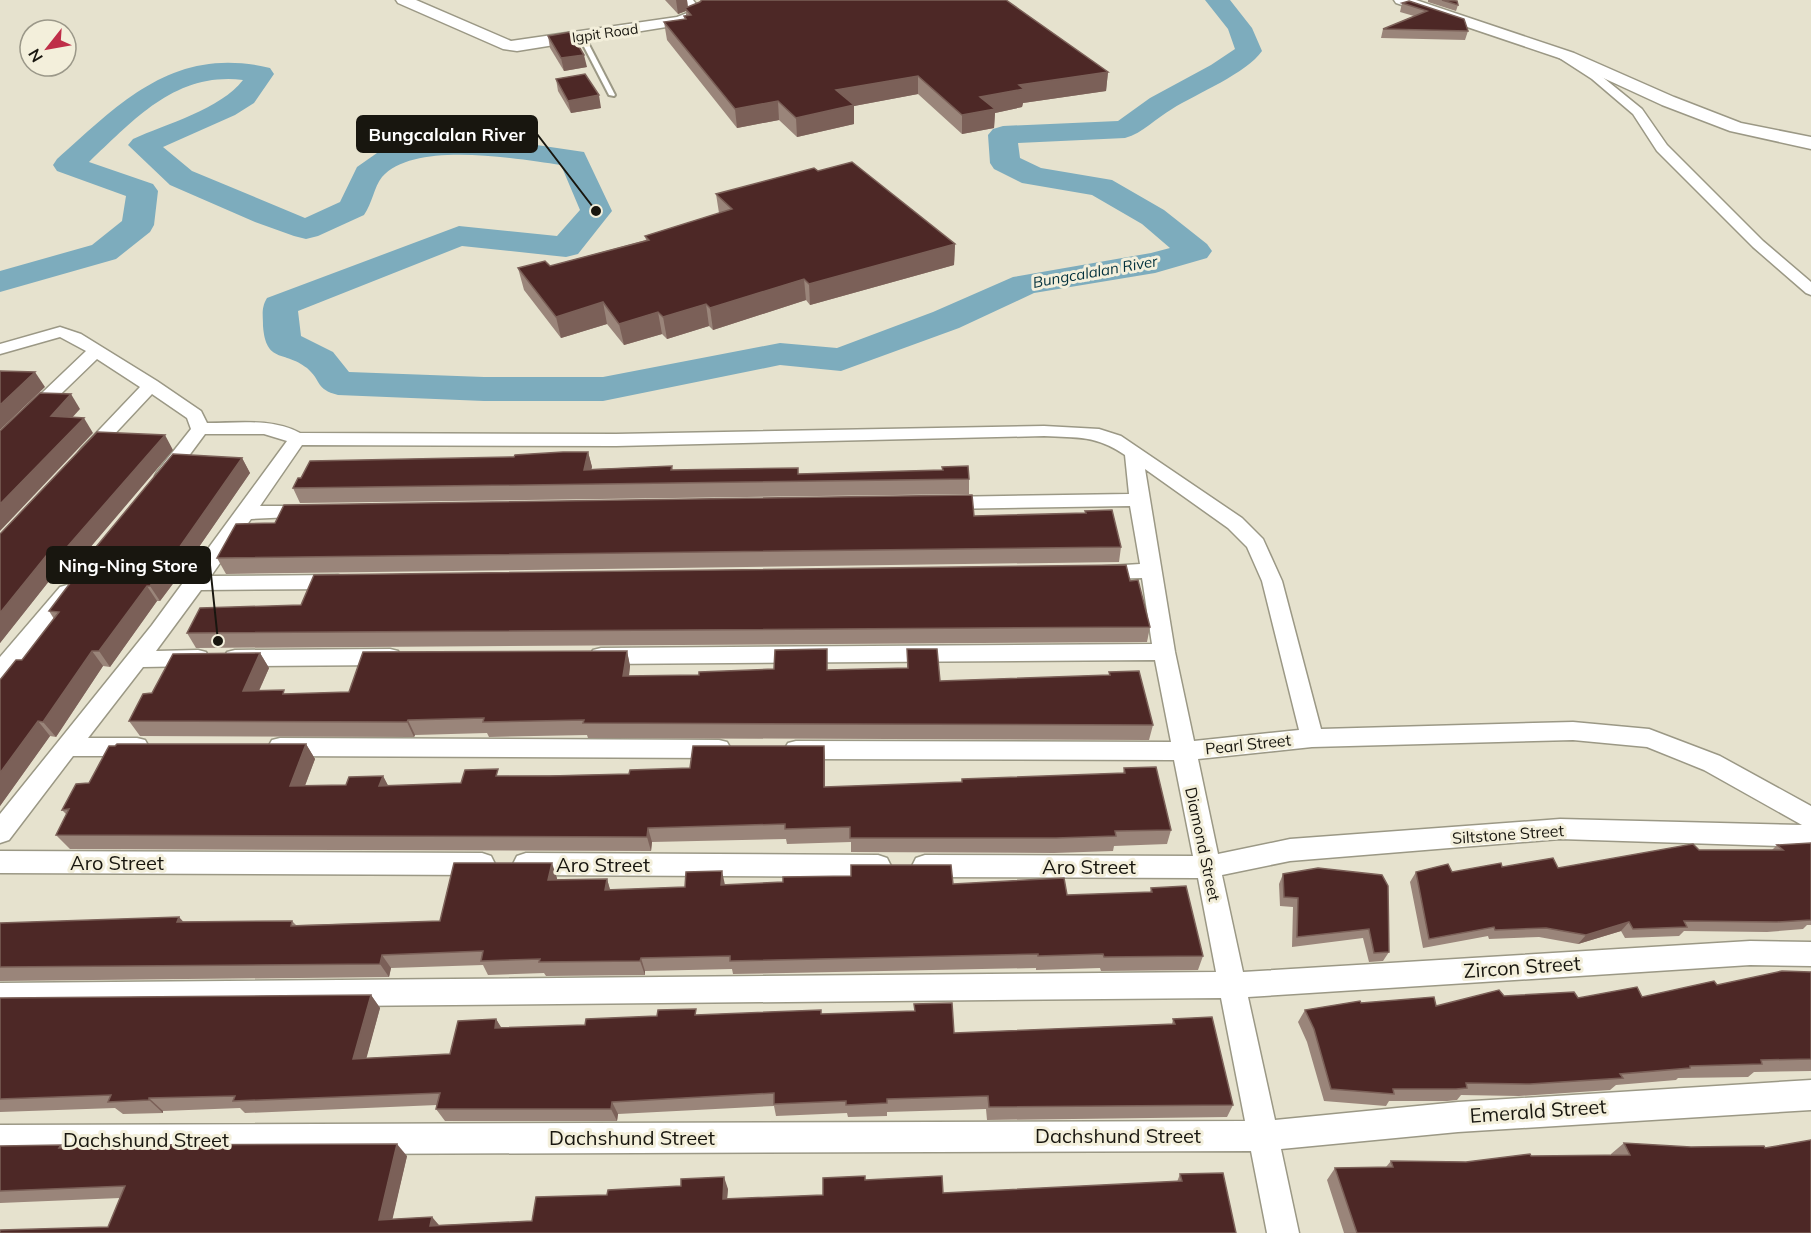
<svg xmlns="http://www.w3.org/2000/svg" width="1811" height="1233" font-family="Mulish,sans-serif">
<rect width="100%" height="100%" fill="#e6e2ce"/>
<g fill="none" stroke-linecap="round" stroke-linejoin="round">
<path fill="#7dacbd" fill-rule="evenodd" d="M1205 0H1230L1252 28 1262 51C1247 73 1196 94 1172 109 1156 118 1143 133 1125 138L1018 143 1020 158 1041 168 1112 180 1164 210 1207 244 1212 251 1207 258 1155 273 1034 293 959 328 841 371 780 365 603 401H484L338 395C315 389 322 381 307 368 284 350 266 364 263 326 263 315 261 308 267 298L459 226 557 236 580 210 561 165C517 159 415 140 382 177 374 187 372 204 364 215L318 236 306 239 294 236 255 222 170 185 128 145 133 139C166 124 221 109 243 80 175 72 134 120 89 162L153 184 158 191 154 225 150 232 116 259 0 292V271L92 245 122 221 126 196 57 171 53 165 57 159C122 101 175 45 270 68L274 74 254 103 235 115 163 147 192 171 305 218 340 202 357 167 387 146 398 143 475 136 584 152 612 211 578 254 566 257 462 246 298 311 301 336 333 352 349 372 484 377H603L780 343 837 348 933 312 1013 277 1151 253 1170 248 1142 224 1092 195 1022 183 994 169 990 163 988 135 993 129 1003 126 1118 121 1150 98 1211 65 1235 49 1228 29Z"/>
<g stroke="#9b9885" stroke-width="4">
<path id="lane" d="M582 35 585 37 615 95 614 96 609 95 579 37Z"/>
</g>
<g stroke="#9b9885" stroke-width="3">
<g id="street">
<path d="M683 0H693L696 4 706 8 701 11 688 8Z"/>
<path d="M1562 52 1600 75 1642 109 1667 145 1763 241 1811 282V295L1806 293 1753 247 1657 151 1633 114 1592 79 1558 57 1556 55Z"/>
<path d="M60 327 81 334 157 381 201 411 207 423C238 423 272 418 300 433L616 434 1044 426 1099 429 1121 436 1242 518 1263 539 1282 581 1321 729 1573 722 1649 729 1720 756 1811 806V847L1560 839 1290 861 1222 875 1243 972 1750 941 1811 942V966L1750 965 1248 997 1275 1120 1458 1102 1811 1080V1110L1458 1132 1281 1149 1299 1233H1267L1251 1151 0 1155V1125L1245 1121 1221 998 0 1009V983L1216 972 1198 878 925 877 916 874 912 866 916 858 925 855 1193 856 1174 760 796 759 788 757 784 750 788 743 796 741 1171 742 1155 660 601 664 593 662 590 656 593 650 601 648 1152 644 1142 578 1101 579 1094 577 1091 572 1094 567 1140 564 1130 506 944 509 937 507 934 503 937 499 944 497 1129 494 1125 455C1096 435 1078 438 1044 436L616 446 302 445 260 506H307L314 508 317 512 314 516 251 519 211 576 338 575 345 577 348 582 345 587 338 589 201 590 156 651 198 650 206 652 209 658 206 664 198 666 143 667 88 738H137L145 740 149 747 145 754 137 756H73L9 840 0 843V814L152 625 287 441 264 434H205L171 480H157L155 476 157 472 191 429 187 418 152 394 94 456H82L79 452 82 448 140 387 97 359 6 447 0 449V433L86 351 60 337 0 354V344ZM1145 469 1228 528 1247 547 1262 581 1299 730 1194 741 1175 652ZM1573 740 1647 747 1704 770 1802 825 1560 819 1290 839 1218 854 1198 759 1312 747Z"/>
<path d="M67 585 74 587 77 592 74 597 8 678 0 680V657L60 587Z"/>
<path d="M390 649 398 651 401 657 398 663 390 665 235 666 227 664 224 658 227 652 235 650Z"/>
<path d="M280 738 719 740 727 742 731 749 727 756 719 758 280 756 272 754 268 747 272 740Z"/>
<path d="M0 851 482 853 491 856 495 864 491 872 482 875 0 873Z"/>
<path d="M526 853 878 855 887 858 891 866 887 874 878 877 526 875 517 872 513 864 517 856Z"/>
</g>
</g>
<g stroke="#9b9885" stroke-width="3">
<g id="secondary">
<path d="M396 0H416L511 41 677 17 690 12 703 0H719L700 18 685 24 517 51 503 49 398 3Z"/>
<path d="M1394 0H1416L1574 53 1674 97 1741 123 1811 137V149L1730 131 1662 105 1562 59 1396 3Z"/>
</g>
</g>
<use href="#lane" fill="#fff" fill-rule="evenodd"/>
<use href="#street" fill="#fff" fill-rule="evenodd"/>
<use href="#secondary" fill="#fff" fill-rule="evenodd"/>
</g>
<g fill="#9a857a">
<path d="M665 0H687L688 7 1108 72 1106 91 1023 103 1022 107 995 113 994 128 962 134 918 94 854 106V124L797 137 779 120 737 128 667 40 664 22 685 19 684 16H686V11L678 14Z"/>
<path d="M1428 0H1455L1458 5 1456 11 1428 2Z"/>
<path d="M1409 1 1468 31 1465 40 1381 38 1383 29 1414 16 1400 12 1402 3Z"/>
<path d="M548 36 587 67 564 71 550 48Z"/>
<path d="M556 79 601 108 571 113 558 91Z"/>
<path d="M818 171 955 244 954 265 810 305 806 300 713 330 709 326 667 339 662 334 624 345 607 324 561 338 524 290 518 268 550 266 646 240 645 236 719 213 716 194Z"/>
<path d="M173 450 65 577 57 571 0 643V534Z"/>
<path d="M588 452 592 467 591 469 672 466 673 470 969 479V494L300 503 293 488 301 478 514 457Z"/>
<path d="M242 458 250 473 181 573 160 601H157L110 667 103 666 56 737 50 736 0 806V680L22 660 54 619 49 611 74 578 72 576Z"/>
<path d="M1085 511 1121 547 1119 562 226 574 217 558 974 516 1085 513Z"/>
<path d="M1130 581 1150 627 1147 642 196 648 187 633 301 605Z"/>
<path d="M907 649 940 681 1109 675V672L1153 725 1149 740 588 738 587 735 489 737 487 733 415 735 414 737 140 736 129 721 152 693 260 653 269 668 259 691 287 694 349 692 627 651 630 666 629 676 699 675 907 668Z"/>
<path d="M306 744 315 759 305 786 346 785 383 776 388 786 461 783 500 776 629 774 690 768 824 746 825 761V787L961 782 1123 773 1124 768 1171 830 1167 844 1114 846 1113 851 1054 853 851 852V842L787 844 786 839 652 842 651 851 70 849 56 835 67 815 62 810 89 783Z"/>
<path d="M1811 843V925H1807L1803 929 1767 932 1684 931 1679 936 1625 938 1621 931 1578 944 1539 937 1489 939 1488 936 1423 948 1410 882 1416 872H1452L1502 867 1558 868 1699 850H1772L1777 845Z"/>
<path d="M1318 868 1389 952 1383 961 1369 962 1363 938 1292 947 1293 907 1280 906 1279 884 1283 874Z"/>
<path d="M557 878V880L607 879 610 890 724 885 953 884 1067 895 1150 892 1151 888 1203 956 1198 970 1101 971 1100 968 1036 970V968L733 974 732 969 645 971V975L546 976 544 973 488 975 483 965 391 968 389 977 0 981V923L292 921 296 925 440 921Z"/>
<path d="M1811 972V1071L1754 1072 1748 1077 1678 1078 1676 1080 1616 1085 1610 1090 1519 1096 1461 1095 1457 1100 1447 1101H1389L1386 1106 1324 1101 1307 1042 1298 1022 1305 1010 1361 1003 1436 1006 1504 996 1578 998 1642 997 1717 985Z"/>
<path d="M371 995 380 1008 366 1058 450 1054 496 1019 501 1028 585 1025 698 1015 821 1014 954 1033 1172 1024 1173 1019 1233 1105 1227 1117 987 1120 986 1109 887 1112V1116L848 1117 847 1113 776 1116 774 1106 618 1114 617 1121H445L436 1109 437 1105 245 1113 240 1108 163 1111V1113L123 1114 115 1108 0 1112V998Z"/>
<path d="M1624 1143 1811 1233H1344L1327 1180 1335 1168 1386 1167 1391 1161 1466 1162 1531 1156H1611V1154Z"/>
<path d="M61 1145 64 1148 407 1156 392 1219 432 1217 439 1225 532 1221 607 1195 728 1189 727 1199 823 1195 865 1180 943 1193 1177 1182 1180 1174 1236 1233 108 1227 120 1198 0 1203V1146Z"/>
</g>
<g fill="#7b6058">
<path d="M676 0H687L688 10 685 8 686 11 678 14Z"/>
<path d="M584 55 587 67 564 71 561 58Z"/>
<path d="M1108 72 1106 91 1023 103 1022 107 995 113 994 128 962 134V115L980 97 1019 85Z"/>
<path d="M918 76V94L854 106V124L797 137 796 118 836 90Z"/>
<path d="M599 95 601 108 571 113 568 101Z"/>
<path d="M778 101 779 120 737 128 735 109Z"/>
<path d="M955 244 954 265 810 305 809 284Z"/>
<path d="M804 279 806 300 713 330 710 308Z"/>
<path d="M603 302 607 324 561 338 556 317Z"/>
<path d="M706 304 709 326 667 339 663 317Z"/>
<path d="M658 312 662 334 624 345 619 324Z"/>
<path d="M35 372 45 387 0 430V405Z"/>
<path d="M71 394 80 409 60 431 51 416Z"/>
<path d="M84 418 93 433 0 531V504Z"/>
<path d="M165 435 173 450 65 577 54 562Z"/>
<path d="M588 452 592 467 588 485 584 470Z"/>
<path d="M242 458 250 473 181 573 160 601 150 586Z"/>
<path d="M46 556 57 571 0 643V613Z"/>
<path d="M147 586 157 601 110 667 99 651Z"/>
<path d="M92 651 103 666 56 737 43 722Z"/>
<path d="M627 651 630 666 627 691 623 676Z"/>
<path d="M260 653 269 668 252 706 243 691Z"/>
<path d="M408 720 415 735 414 737 407 722Z"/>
<path d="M38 721 50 736 0 806V773Z"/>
<path d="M306 744 315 759 299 801 290 786Z"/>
<path d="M824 746 825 761V802L824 787Z"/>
<path d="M383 776 391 791 379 786Z"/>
<path d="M648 828 652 842 651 851 647 837Z"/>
<path d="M552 863 557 878 554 894 548 880Z"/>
<path d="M722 871 725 885H721Z"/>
<path d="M607 879 611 893 605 890Z"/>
<path d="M179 917 192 931 177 922Z"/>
<path d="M1629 922 1621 931 1578 944 1586 935Z"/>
<path d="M382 955 391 968 389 977 380 964Z"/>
<path d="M641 958 645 971V975L640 961Z"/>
<path d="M371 995 380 1008 363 1071 353 1059Z"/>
<path d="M496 1019 504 1032 495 1028Z"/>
<path d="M149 1098 163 1111V1113L149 1100Z"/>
<path d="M612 1102 618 1114 617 1121 611 1109Z"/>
<path d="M397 1144 407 1156 390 1230 379 1220Z"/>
<path d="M724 1177 728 1189 726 1210 723 1199Z"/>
<path d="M432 1217 441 1228 430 1226Z"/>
</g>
<g fill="#4d2826" stroke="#7b6058" stroke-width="1.5">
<path d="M702 0H1006L1108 72 1019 85 1024 89 980 97 995 109 962 115 918 76 836 90 854 105 796 118 778 101 735 109 664 22 686 19 684 16 691 15 685 8 700 2Z"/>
<path d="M1442 0 1457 1 1458 5Z"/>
<path d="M1409 1 1464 19 1468 31 1383 29 1427 11 1402 3Z"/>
<path d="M570 32 584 55 561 58 548 36Z"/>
<path d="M585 74 599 95 568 101 556 79Z"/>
<path d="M852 162 955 244 809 284 804 279 710 308 706 304 663 317 658 312 619 324 603 302 556 317 518 268 545 261 550 266 649 240 645 236 732 209 716 194 814 168 818 171Z"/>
<path d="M0 371 35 372 0 405Z"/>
<path d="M40 393 71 394 51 416 84 418 0 504V431Z"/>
<path d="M97 432 165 435 54 562 46 556 0 613V534Z"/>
<path d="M563 452H588L584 470 672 466 671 470 798 468V474L943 470 942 467 968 466 969 479 293 488 298 478H301L310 461 514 457 515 455Z"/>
<path d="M173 454 242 458 172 558 150 586H147L99 651H92L43 722 38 721 0 773V680L16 660H22L59 612 49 611 74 578 72 576Z"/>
<path d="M972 495 974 516 1086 513 1085 511 1112 510 1121 547 217 558 236 524 275 523 284 505Z"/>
<path d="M1126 565 1130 581 1138 580 1150 627 187 633 200 608 301 605 314 575Z"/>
<path d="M827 649V670L908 668 907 649H937L940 681 1110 675 1109 672 1139 671 1153 725 583 723 584 720 483 722 484 718 408 720 407 722 129 721 143 694 152 693 173 654 260 653 243 691 284 690 283 694 349 692 363 652 627 651 623 676 699 675V672L774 669 775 650Z"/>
<path d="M117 744H306L290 786 346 785 349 777 383 776 379 786 461 783 465 770 498 769 496 776H550L629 774 630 770 690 768 693 746H824V787L962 782V779L1125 773 1124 768 1156 767 1171 830 1115 831 1116 836 1056 838H850V827L785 829V824L648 828 647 837 56 835 69 809 62 810 76 784 89 783 109 746H115Z"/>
<path d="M1811 843V920L1777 922 1684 921 1687 927 1633 929 1629 922 1586 935 1546 928 1495 930 1494 927 1429 939 1416 872 1448 864 1452 872 1501 863 1502 867 1553 858 1558 868 1693 844 1699 850H1783L1777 845Z"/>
<path d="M454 863H552L548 880 607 879 605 890 685 887 686 872 722 871 721 885 783 882V877L851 876V865H951L953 884 1064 878 1067 895 1152 892 1151 888 1186 886 1203 956 1104 957 1103 954 1038 956V954L730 961V956L641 958 640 961 539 962 540 959 481 961 483 951 382 955 380 964 0 967V923L179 917 177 922 292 921 291 926 440 921Z"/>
<path d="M1318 868 1382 875 1388 886 1389 952 1374 953 1369 929 1297 937 1298 898 1284 897 1283 874Z"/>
<path d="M1782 971 1811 972V1059L1761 1060 1762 1064 1690 1066V1068L1620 1074 1623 1078 1530 1084 1466 1083 1467 1088 1456 1089H1393L1394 1094 1331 1089 1314 1029 1305 1010 1360 1001 1361 1003 1434 997 1436 1006 1499 990 1504 996 1574 992 1578 998 1637 987 1642 997 1714 981 1717 985Z"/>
<path d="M371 995 353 1059 450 1054 458 1021 496 1019 495 1028 585 1025 586 1019 657 1016 658 1010 696 1009 695 1015 821 1010V1014L915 1011 914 1004 952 1003 954 1033 1175 1024 1173 1019 1212 1017 1233 1105 989 1107 988 1096 887 1099V1103L846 1105V1101L774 1104V1093L612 1102 611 1109H436L440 1093 233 1101 235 1096 149 1098V1100L108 1102 111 1095 0 1099V998Z"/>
<path d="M1811 1140V1233H1357L1335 1168 1393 1167 1391 1161 1466 1162 1530 1154 1531 1156 1630 1155 1624 1143 1691 1147 1764 1146 1765 1148Z"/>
<path d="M397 1144 379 1220 432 1217 430 1226 532 1221 536 1197 607 1195 608 1190 681 1186V1179L724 1177 723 1199 823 1195V1178L865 1176V1180L942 1176 943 1193 1182 1181 1180 1174 1223 1173 1236 1233H0V1230L108 1227 125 1186 0 1191V1146L61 1145 59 1148 123 1145Z"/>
</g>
<g text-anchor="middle" stroke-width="6" stroke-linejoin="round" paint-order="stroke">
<g font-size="14" fill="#18160f" stroke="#f3efdb">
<text transform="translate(605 33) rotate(-8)" y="5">Igpit Road</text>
</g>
<g font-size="15" font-style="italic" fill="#02313d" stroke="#f3efdb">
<text transform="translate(1095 272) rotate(-10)" y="5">Bungcalalan River</text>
</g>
<g font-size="16" fill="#18160f" stroke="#f3efdb">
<text transform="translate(1248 744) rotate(-6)" y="6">Pearl Street</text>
<text transform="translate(1508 834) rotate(-4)" y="6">Siltstone Street</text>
<text transform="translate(1203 844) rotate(78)" y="6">Diamond Street</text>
</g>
<g font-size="20" fill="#18160f" stroke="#f3efdb">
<text x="117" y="870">Aro Street</text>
<text x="603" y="872">Aro Street</text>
<text x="1089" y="874">Aro Street</text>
<text transform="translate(1522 967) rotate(-4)" y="7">Zircon Street</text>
<text transform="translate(1538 1111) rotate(-4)" y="7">Emerald Street</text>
<text x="1118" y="1143">Dachshund Street</text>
<text x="632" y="1145">Dachshund Street</text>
<text x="146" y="1147">Dachshund Street</text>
</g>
</g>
<path fill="none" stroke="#18160f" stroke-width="2" d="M596 211L537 134M218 641L210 565"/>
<g fill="#18160f" stroke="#f3efdb" stroke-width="2">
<circle cx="596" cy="211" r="6"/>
<circle cx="218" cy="641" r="6"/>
</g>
<g fill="#18160f" stroke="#18160f" stroke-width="2">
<rect x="357" y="116" width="180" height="36" rx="6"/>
<rect x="47" y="547" width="163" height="36" rx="6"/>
</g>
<g font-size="18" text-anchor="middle" font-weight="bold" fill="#fff">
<text x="447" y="141">Bungcalalan River</text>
<text x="128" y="572">Ning-Ning Store</text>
</g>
<g transform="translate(48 48) rotate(239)"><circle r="28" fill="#f3efdb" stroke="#9b9889" stroke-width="1.5"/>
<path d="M0-4.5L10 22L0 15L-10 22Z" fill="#bf2e48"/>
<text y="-9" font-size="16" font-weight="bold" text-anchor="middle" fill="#18160f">N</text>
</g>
</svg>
